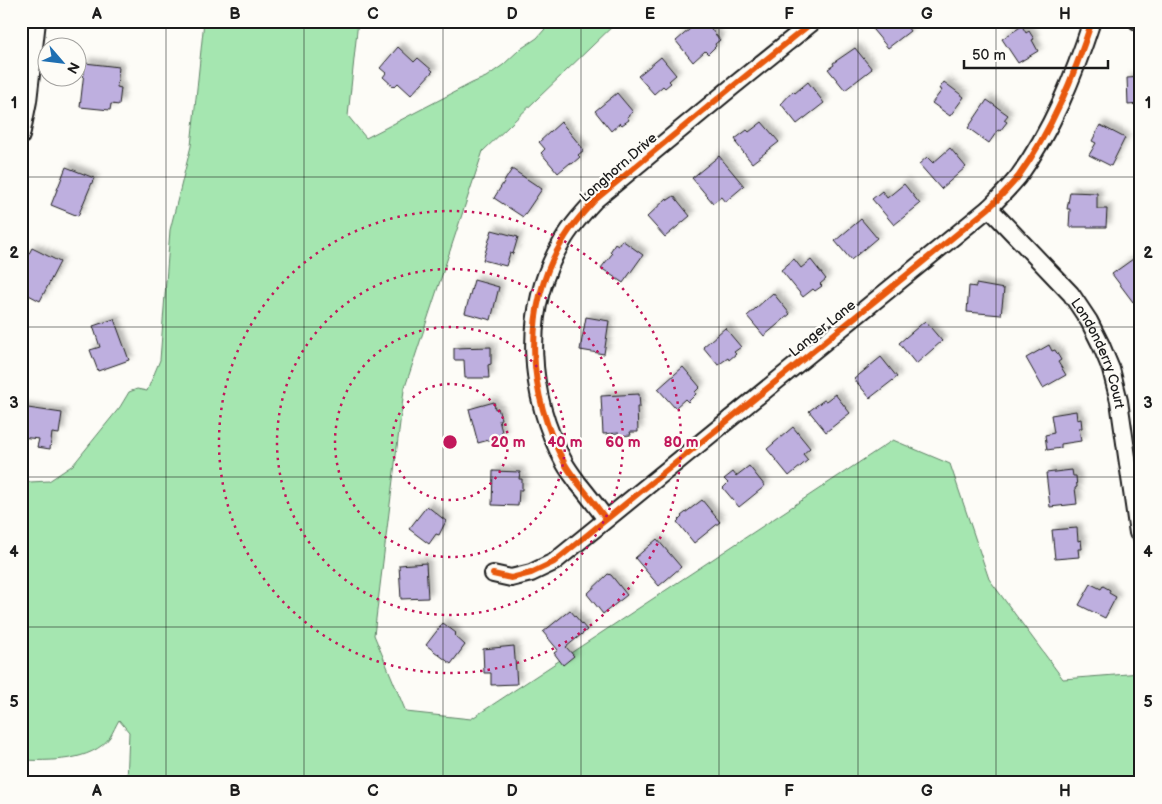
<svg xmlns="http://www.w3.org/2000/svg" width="1162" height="804" font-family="'Balsamiq Sans',sans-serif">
<defs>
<filter id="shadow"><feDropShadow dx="4.5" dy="-4.5" stdDeviation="2.5" flood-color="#0004"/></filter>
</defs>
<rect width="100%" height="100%" fill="#fdfcf7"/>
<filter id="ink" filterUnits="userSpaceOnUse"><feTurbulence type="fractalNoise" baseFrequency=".02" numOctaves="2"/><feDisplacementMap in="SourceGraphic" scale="10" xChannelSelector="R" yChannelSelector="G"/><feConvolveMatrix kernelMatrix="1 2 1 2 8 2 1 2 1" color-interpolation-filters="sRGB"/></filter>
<g filter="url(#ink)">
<path fill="#a5e6b0" stroke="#608166" d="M204 21H358L348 116 366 138 472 83 486 77 503 65 519 50 537 38 552 21H618L483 151 404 390 374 635 406 712 471 719 893 440 950 464 989 579 1063 679 1141 673V783H127L129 732 119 720C116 725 113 732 110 737 92 762 48 761 21 760V477L30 482 49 481 73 465 120 407 129 392 137 389 147 391 160 360 170 230 191 146Z"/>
<g fill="#beafdf" stroke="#1c1c1c" filter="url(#shadow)">
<path d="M97 21H126L125 26 96 25Z"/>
<path d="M688 21H707L706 23 720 40 715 44 716 46 708 54 705 51 693 62 676 41 690 29 687 26Z"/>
<path d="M880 21H903L910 31 888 48 873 30 879 25 877 23Z"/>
<path d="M1022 26 1026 33 1029 31 1034 39 1032 40 1038 51 1018 63 1002 39Z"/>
<path d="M398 47 414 62 418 58 433 71 411 95 398 83 394 87 383 77 386 73 380 68Z"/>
<path d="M855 48 872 69 845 90 828 69 834 65 833 63Z"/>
<path d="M661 57 676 75 669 81 671 83 665 88 663 86 654 94 638 76Z"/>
<path d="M85 63 119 67 117 87 121 88 119 105 111 104 110 110 80 107Z"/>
<path d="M1141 77V104L1128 105 1127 78Z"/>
<path d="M808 82 824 103 797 124 781 104 793 91 795 93Z"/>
<path d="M944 82 964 97 950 116 932 103 942 90 939 89Z"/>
<path d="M617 93 633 112 627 117 629 120 622 125 620 123 611 131 595 111Z"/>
<path d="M987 100 1008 115 1004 120 1007 122 1000 131 998 130 989 143 968 128Z"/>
<path d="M561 122 584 150 578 155 580 157 572 164 570 163 558 173 541 153 545 149 539 142Z"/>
<path d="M762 122 779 142 752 163 736 143 737 142 735 139 747 130 749 132Z"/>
<path d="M1100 125 1125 138 1111 166 1089 155 1096 143 1092 141Z"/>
<path d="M950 148 966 167 941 189 919 164 927 157 933 163Z"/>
<path d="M719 156 744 186 725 202 721 197 713 203 692 178Z"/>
<path d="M66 167 94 178 78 216 51 205Z"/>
<path d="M512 169 542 189 523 217 494 198Z"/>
<path d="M904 184 920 204 894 225 872 199 882 191 887 198Z"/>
<path d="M1070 192 1097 193V209H1107L1106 227H1069L1070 209H1067Z"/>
<path d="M674 196 690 216 665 237 647 217 667 198 668 200Z"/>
<path d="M861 219 877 238 851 260 835 241Z"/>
<path d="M492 230 518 237 513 254 510 253 506 266 483 260Z"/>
<path d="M622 240 643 255 623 283 601 268 612 254 610 252 615 244 618 246Z"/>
<path d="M32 248 60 262 40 301 21 291V283L27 272 21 268Z"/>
<path d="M794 259 801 268 811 260 826 279 820 284 822 286 815 291 813 289 803 297 781 270Z"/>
<path d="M1133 259 1141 269V296L1133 302 1112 274Z"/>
<path d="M474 280 499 287 491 320 465 313Z"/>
<path d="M976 284 1004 289 1001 315 967 312 969 286 976 287Z"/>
<path d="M773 293 790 314 764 336 747 316Z"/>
<path d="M586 317 609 321 604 354 580 350Z"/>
<path d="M114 319 129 360 98 371 90 350 100 347 93 326Z"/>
<path d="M925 321 942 341 916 364 899 343Z"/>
<path d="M725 328 741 347 734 352 736 354 729 360 728 358 718 365 703 347Z"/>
<path d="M1049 345 1052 351 1055 350 1061 360 1058 362 1066 375 1043 388 1026 358Z"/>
<path d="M491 347V364L488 365 489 378H465L464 360H454V348Z"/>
<path d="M881 357 897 377 870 398 854 379Z"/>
<path d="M683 367 700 387 695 392 696 394 688 402 685 399 675 408 658 389Z"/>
<path d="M639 394 640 407H637L638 432H630L631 435 619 436V433L603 434 601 396Z"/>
<path d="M835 394 850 413 826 432 809 411 824 400 826 401Z"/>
<path d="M494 402 495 409 498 408 501 419 499 420 503 436 478 443 469 409Z"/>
<path d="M21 407 62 413 59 434 52 433 50 449 37 447 39 439 21 437Z"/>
<path d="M1076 411 1077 420 1081 419 1082 428H1079L1081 441 1061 444V448L1047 450 1045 435 1054 433 1051 415Z"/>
<path d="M793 427 810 448 803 454 808 460 789 476 767 449Z"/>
<path d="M749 466 765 486 739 507 723 488 728 483 724 479 733 472 736 476Z"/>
<path d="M1072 470 1073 476H1076L1077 487 1075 488 1077 504 1050 507 1046 473Z"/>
<path d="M493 471 520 472 519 479H522V490H519L518 506 492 505Z"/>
<path d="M702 500 720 522 694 543 677 522 682 517 681 516Z"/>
<path d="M427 506 446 521 439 535 436 534 429 544 409 529Z"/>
<path d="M1077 528 1078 541 1081 540 1082 549H1078L1079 557 1055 559 1052 530Z"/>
<path d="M657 539 681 567 659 586 635 558Z"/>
<path d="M426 563 428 598 401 599 399 565Z"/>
<path d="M608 574 611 575 627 595 603 614 587 594Z"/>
<path d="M1091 584 1101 589 1103 586 1110 590 1109 593 1116 597 1105 618 1079 605Z"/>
<path d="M570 610 587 630 566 647 574 656 563 665 554 653 558 650 543 632Z"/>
<path d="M443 623 456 633 454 635 465 645 451 664 426 645Z"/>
<path d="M514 646 517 684 491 685V673H484L483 649Z"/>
</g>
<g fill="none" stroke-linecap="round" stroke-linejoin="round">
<g stroke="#1c1c1c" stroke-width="20">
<g id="street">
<path d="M1137 21 1141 22"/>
<path d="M21 136 28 101 37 21"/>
<path id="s1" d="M989 208 1071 294 1089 321 1101 345 1111 369 1119 401 1138 533"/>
<path d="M606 519C597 507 588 495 578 483 574 477 569 471 565 464 528 396 521 310 562 242 571 226 583 213 595 200L732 87 814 21"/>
<path d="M493 574 511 578 531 573 554 562 989 208C999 198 1009 188 1018 177 1052 130 1074 76 1092 21"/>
</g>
</g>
<use href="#street" stroke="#fdfcf7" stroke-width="16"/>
<g stroke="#fdfcf7" stroke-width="9">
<g id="cycleway">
<path d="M606 519C597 507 588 495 578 483 574 477 569 471 565 464 528 396 521 310 562 242 571 226 583 213 595 200L732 87 814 21"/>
<path d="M493 574 511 578 531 573 554 562 989 208C999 198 1009 188 1018 177 1052 130 1074 76 1092 21"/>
</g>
</g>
<use href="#cycleway" stroke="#e8590c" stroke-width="6"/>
</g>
</g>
<path fill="none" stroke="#1c1c1c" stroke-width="1" stroke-opacity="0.55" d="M166 21V783M304 21V783M443 21V783M581 21V783M719 21V783M858 21V783M996 21V783M21 177H1141M21 327H1141M21 477H1141M21 627H1141"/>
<g fill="none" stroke="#c2185b" stroke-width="2.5" stroke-dasharray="2.5 5">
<circle cx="450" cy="442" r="58"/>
<circle cx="450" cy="442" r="115"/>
<circle cx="450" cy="442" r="173"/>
<circle cx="450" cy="442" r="231"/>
</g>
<g text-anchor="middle" stroke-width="4.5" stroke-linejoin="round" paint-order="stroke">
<g font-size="14" fill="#1c1c1c" stroke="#fdfcf7">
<text transform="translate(618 167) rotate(-41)" y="5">Longhorn Drive</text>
<text transform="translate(822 328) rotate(-39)" y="5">Langer Lane</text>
<text dy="5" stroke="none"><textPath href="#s1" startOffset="185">Londonderry Court</textPath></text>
</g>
</g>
<circle cx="450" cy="442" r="8" fill="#c2185b" stroke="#fdfcf7" stroke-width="2.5"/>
<g font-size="15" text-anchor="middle" font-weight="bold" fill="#c2185b" stroke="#fdfcf7" stroke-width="4.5" stroke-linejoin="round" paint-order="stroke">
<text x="508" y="447">20 m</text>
<text x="565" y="447">40 m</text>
<text x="623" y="447">60 m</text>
<text x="681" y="447">80 m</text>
</g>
<rect width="1162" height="804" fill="none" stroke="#fdfcf7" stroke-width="55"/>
<g transform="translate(62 62) rotate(118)"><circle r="24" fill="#fdfcf7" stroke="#a3a29f"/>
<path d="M0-4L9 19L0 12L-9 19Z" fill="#1f6fb2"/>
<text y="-8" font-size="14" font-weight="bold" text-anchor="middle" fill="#1c1c1c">N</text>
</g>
<path d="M964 60v8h144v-8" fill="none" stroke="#1c1c1c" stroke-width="2.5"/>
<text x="972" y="60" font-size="15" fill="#1c1c1c" stroke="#fdfcf7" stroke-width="4" paint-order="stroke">50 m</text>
<rect x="28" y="28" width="1106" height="748" fill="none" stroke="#1c1c1c" stroke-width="2"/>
<g font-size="16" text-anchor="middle" font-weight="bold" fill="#1c1c1c">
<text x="97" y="19">A</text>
<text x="235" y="19">B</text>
<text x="373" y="19">C</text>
<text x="512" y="19">D</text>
<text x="650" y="19">E</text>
<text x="789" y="19">F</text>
<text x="927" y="19">G</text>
<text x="1065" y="19">H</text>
<text x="14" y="108">1</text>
<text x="1148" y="108">1</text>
<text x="14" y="258">2</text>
<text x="1148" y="258">2</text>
<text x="14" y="408">3</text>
<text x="1148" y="408">3</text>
<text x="14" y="557">4</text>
<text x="1148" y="557">4</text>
<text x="14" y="707">5</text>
<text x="1148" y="707">5</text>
<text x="97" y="796">A</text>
<text x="235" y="796">B</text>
<text x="373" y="796">C</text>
<text x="512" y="796">D</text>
<text x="650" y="796">E</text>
<text x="789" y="796">F</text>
<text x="927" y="796">G</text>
<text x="1065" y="796">H</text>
</g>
</svg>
